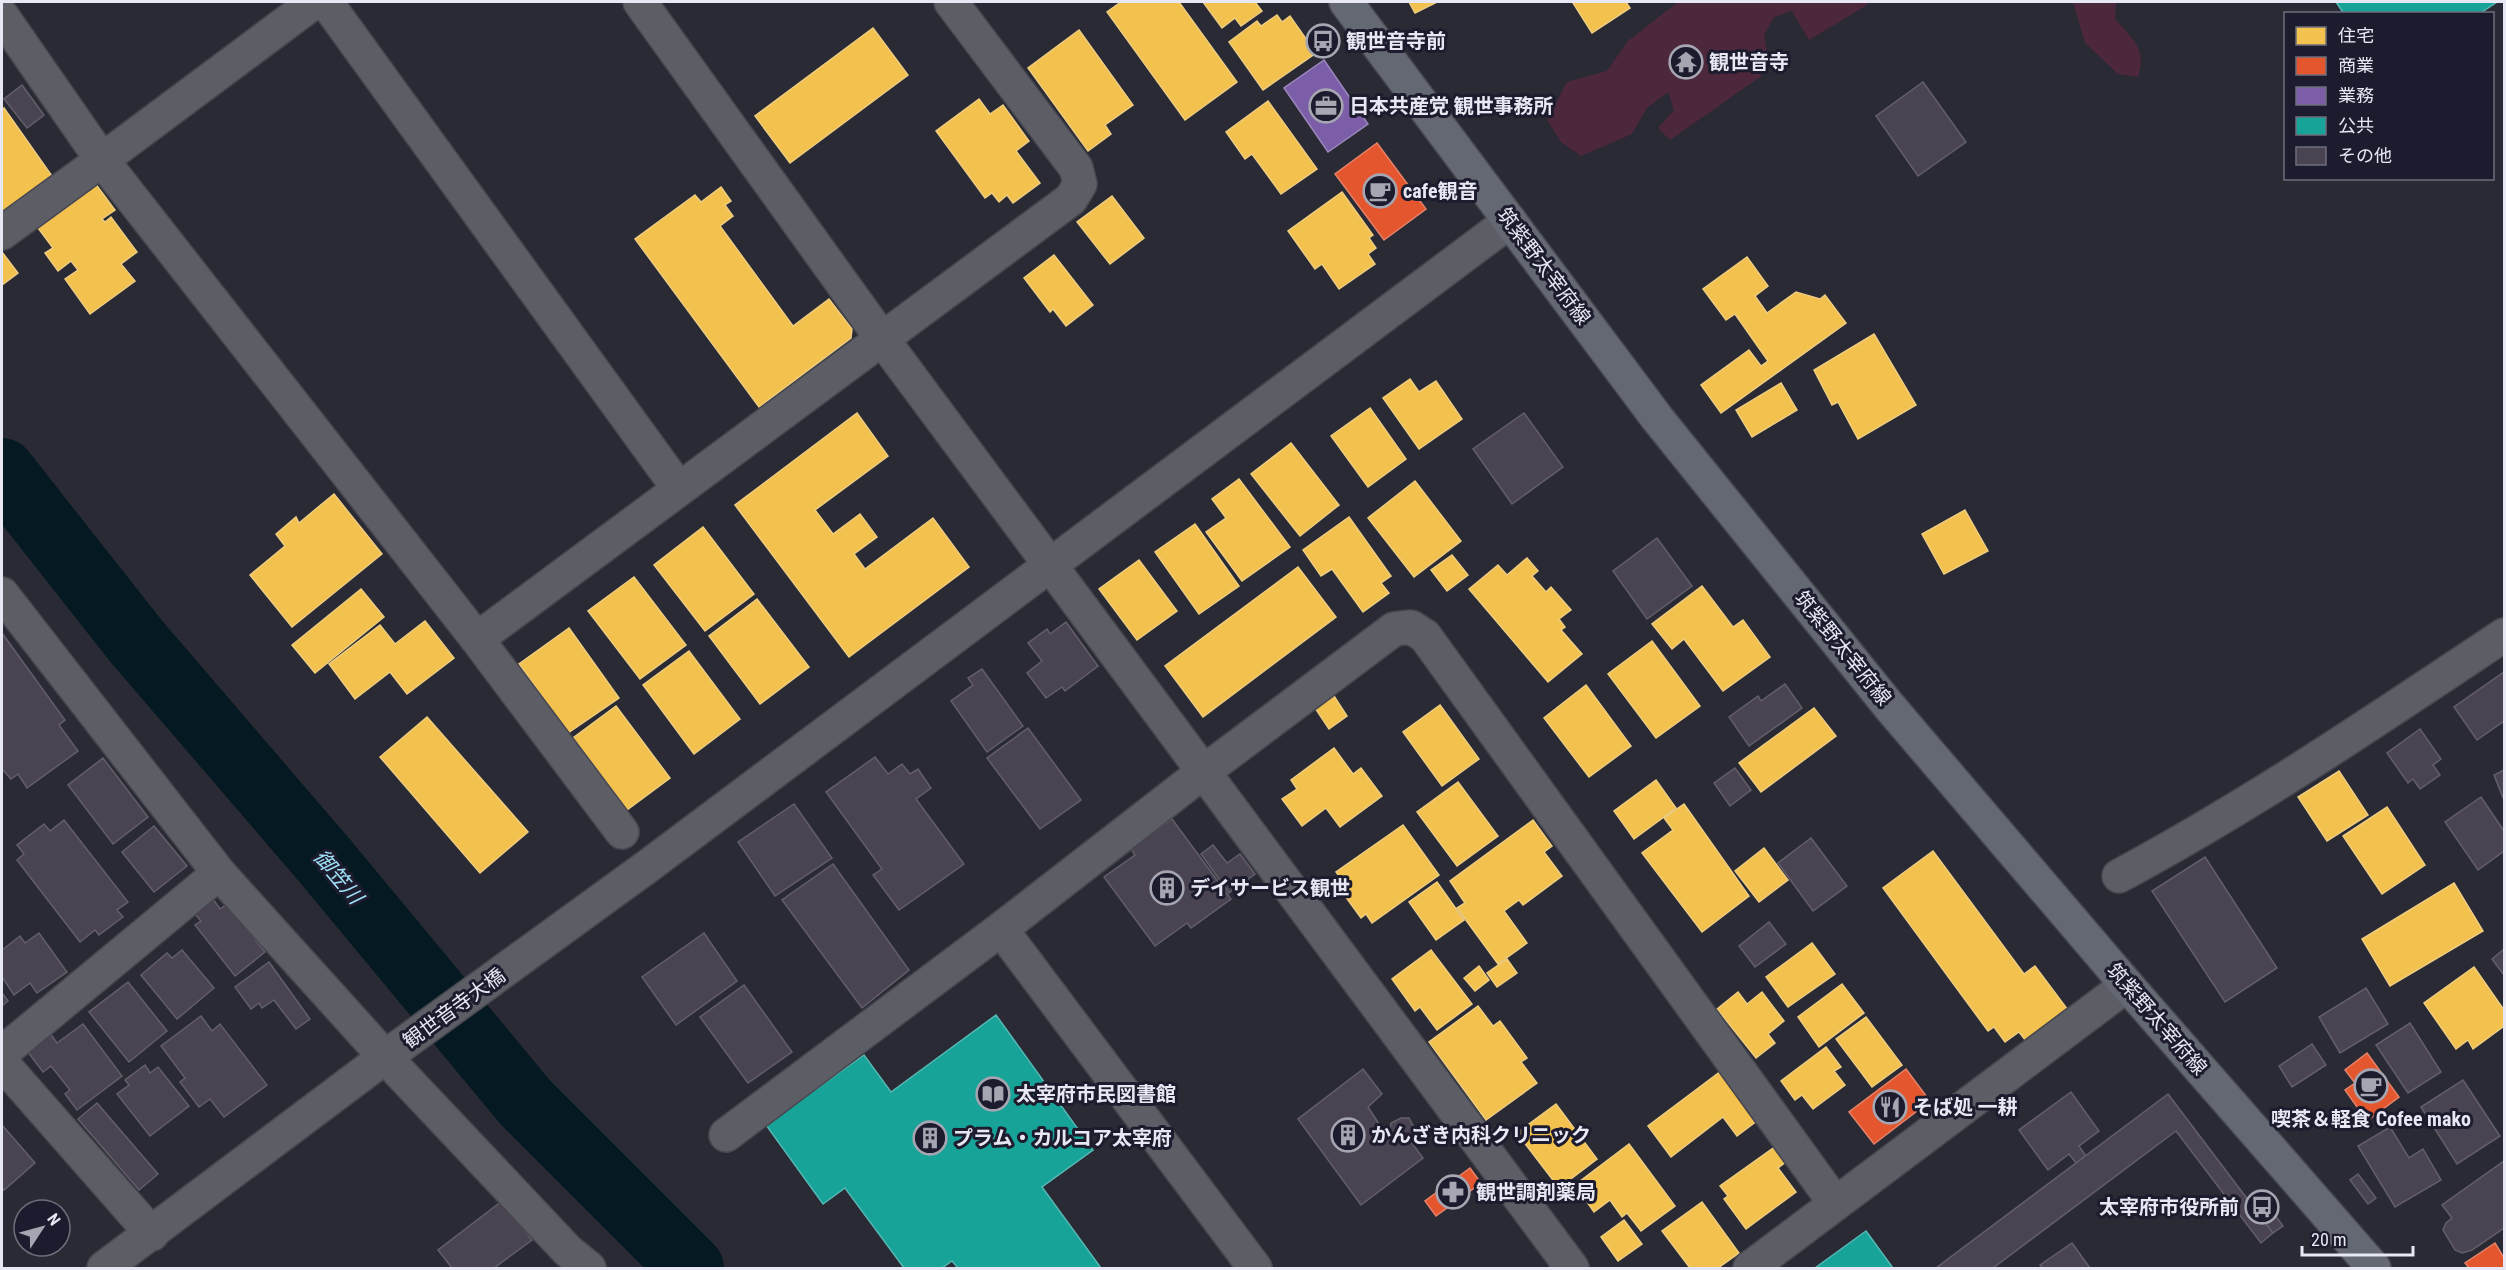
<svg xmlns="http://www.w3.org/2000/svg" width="2506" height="1270" font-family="'Roboto Condensed','Noto Sans JP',sans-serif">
<rect width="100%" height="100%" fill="#2a2a34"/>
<g fill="#4d273c">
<path d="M1678 2H1868L1867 5 1809 40 1792 11 1774 17 1764 35 1769 65 1760 77 1670 140 1658 128 1674 110 1668 92 1647 108 1632 134 1581 156 1561 142 1547 120 1567 82 1607 71 1628 41Z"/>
<path d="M2073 2H2116L2115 19C2133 39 2147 49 2138 77L2118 74 2085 43Z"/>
</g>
<g fill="#f2c14e" stroke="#efcd80" stroke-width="1.5">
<path d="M1121 2H1179L1237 82 1185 120 1107 12Z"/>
<path d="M1203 2H1255L1262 11 1241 26 1235 18 1222 28Z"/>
<path d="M1409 2H1437L1415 13Z"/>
<path d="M1576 2H1626L1630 8 1592 33 1573 3Z"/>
<path d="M1277 15 1282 22 1290 16 1316 53 1263 90 1229 42 1257 21 1261 26Z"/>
<path d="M873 28 908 75 790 163 755 116Z"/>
<path d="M1079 30 1133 105 1105 125 1111 134 1088 151 1028 68Z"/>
<path d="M979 99 990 114 1003 105 1029 141 1016 151 1040 183 1013 203 1007 195 999 202 992 193 985 198 936 131Z"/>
<path d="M1268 101 1317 169 1281 194 1252 154 1245 159 1226 132Z"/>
<path d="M4 108 52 176 2 212V110Z"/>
<path d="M92 179 115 210 102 219 105 222 111 217 137 252 121 264 135 281 90 314 65 279 78 270 71 261 58 271 45 253 53 248 38 228 74 202 70 196Z"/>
<path d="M721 187 731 201 725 205 733 216 720 226 793 326 829 299 852 329 851 338 759 407 635 239 695 195 701 202Z"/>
<path d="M1342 192 1373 235 1369 238 1376 248 1368 254 1375 264 1339 289 1322 264 1315 269 1288 231Z"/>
<path d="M1112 196 1144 238 1110 264 1077 222Z"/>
<path d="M2 252 18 273 2 285Z"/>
<path d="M1054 255 1093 305 1066 326 1053 309 1050 312 1024 278Z"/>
<path d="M1747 257 1768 286 1755 296 1767 313 1796 292 1820 299 1825 295 1846 323 1721 413 1701 385 1749 350 1761 366 1768 361 1735 314 1726 320 1703 289Z"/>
<path d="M1874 334 1916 405 1858 439 1838 402 1832 405 1814 370Z"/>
<path d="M1410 379 1419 392 1436 381 1462 419 1419 449 1383 398Z"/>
<path d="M1781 383 1797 410 1752 437 1736 410Z"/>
<path d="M1370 408 1406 459 1368 487 1331 436Z"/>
<path d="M857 413 888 456 815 510 833 534 860 514 877 537 854 554 865 569 933 518 969 567 849 657 735 505Z"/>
<path d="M1291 443 1339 505 1300 536 1251 474Z"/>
<path d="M1239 479 1290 547 1242 581 1206 532 1226 518 1212 499Z"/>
<path d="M1415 481 1461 541 1414 577 1368 518Z"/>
<path d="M334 494 382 554 292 627 250 575 285 546 276 534 296 517 299 523Z"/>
<path d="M1965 510 1988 551 1944 574 1922 534Z"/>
<path d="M1349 517 1391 576 1381 583 1389 593 1363 612 1332 569 1321 576 1303 550Z"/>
<path d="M1195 524 1239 586 1199 614 1155 552Z"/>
<path d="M703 527 754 594 705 631 654 565Z"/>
<path d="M1452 555 1468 575 1447 591 1431 570Z"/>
<path d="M1527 558 1538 571 1532 576 1546 592 1551 587 1571 610 1559 619 1565 627 1561 630 1582 654 1548 682 1469 589 1498 565 1507 575Z"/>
<path d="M1139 560 1177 611 1137 640 1099 589Z"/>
<path d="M1298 567 1336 617 1203 717 1165 666Z"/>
<path d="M634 577 686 645 640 679 588 611Z"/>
<path d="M1702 586 1733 627 1743 620 1770 657 1723 691 1684 639 1672 649 1652 624Z"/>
<path d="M361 589 384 617 315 673 292 645Z"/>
<path d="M757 599 809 667 760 704 709 636Z"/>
<path d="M425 621 454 658 407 694 390 672 355 699 329 664 380 625 395 644Z"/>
<path d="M569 628 619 698 568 733 519 664Z"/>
<path d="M1652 641 1700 706 1656 738 1608 674Z"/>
<path d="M689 651 740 719 694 754 643 685Z"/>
<path d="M1586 685 1631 746 1589 777 1544 718Z"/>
<path d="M1334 696 1347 716 1329 729 1315 708Z"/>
<path d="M1440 705 1479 759 1442 786 1403 732Z"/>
<path d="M616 706 670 778 627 810 573 738Z"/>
<path d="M1814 708 1836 736 1761 792 1739 763Z"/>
<path d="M427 717 528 832 480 873 380 757Z"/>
<path d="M1334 748 1353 774 1361 768 1382 796 1340 827 1326 808 1302 826 1282 799 1297 789 1291 780Z"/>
<path d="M2339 771 2368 815 2327 841 2298 797Z"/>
<path d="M1656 780 1676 808 1634 839 1614 811Z"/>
<path d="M1458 782 1498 836 1457 866 1417 812Z"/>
<path d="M1684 804 1749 896 1702 932 1642 853 1673 830 1664 818Z"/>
<path d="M2387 807 2425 865 2382 894 2343 836Z"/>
<path d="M1533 820 1552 846 1544 852 1562 876 1523 905 1519 900 1504 911 1527 943 1498 964 1457 908 1465 903 1450 881Z"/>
<path d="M1403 825 1439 875 1372 923 1366 914 1361 918 1345 896 1351 892 1336 872Z"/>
<path d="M1764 848 1788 880 1759 902 1735 871Z"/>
<path d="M1933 851 2024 974 2035 966 2068 1010 2026 1041 2019 1032 2005 1042 1994 1027 1988 1031 1883 888Z"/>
<path d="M1437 882 1464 920 1436 940 1409 902Z"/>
<path d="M2454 883 2483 931 2390 986 2362 939Z"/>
<path d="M1812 943 1835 974 1788 1007 1766 977Z"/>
<path d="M1431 950 1472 1004 1437 1030 1420 1007 1415 1011 1392 979Z"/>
<path d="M1507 959 1517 973 1497 987 1487 973Z"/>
<path d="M1479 966 1489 980 1475 991 1464 978Z"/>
<path d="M2474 967 2504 1010V1026L2473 1049 2468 1040 2456 1049 2424 1003Z"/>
<path d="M1842 984 1864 1013 1819 1047 1798 1017Z"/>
<path d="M1738 992 1747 1004 1762 992 1784 1021 1768 1034 1775 1043 1756 1058 1717 1009Z"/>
<path d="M1478 1006 1493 1026 1500 1021 1527 1058 1521 1062 1537 1083 1486 1120 1429 1042Z"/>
<path d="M1866 1017 1902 1065 1872 1087 1836 1039Z"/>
<path d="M1826 1047 1841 1067 1834 1071 1845 1085 1813 1109 1802 1095 1795 1100 1781 1081Z"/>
<path d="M1721 1071 1758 1120 1737 1136 1723 1117 1671 1157 1648 1126Z"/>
<path d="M1556 1104 1597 1159 1559 1188 1517 1133Z"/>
<path d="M1629 1144 1675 1206 1641 1231 1627 1213 1622 1217 1610 1200 1594 1212 1575 1185Z"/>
<path d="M1776 1146 1787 1161 1778 1168 1796 1192 1746 1229 1724 1199 1728 1196 1720 1186Z"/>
<path d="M1702 1202 1739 1253 1718 1268H1690L1662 1231Z"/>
<path d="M1624 1220 1642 1244 1618 1261 1601 1237Z"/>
</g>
<g fill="#e4572e" stroke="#e58269" stroke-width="1.5">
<path d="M1377 143 1426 209 1384 240 1335 174Z"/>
<path d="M2367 1053 2399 1097 2367 1121 2345 1090 2355 1083 2345 1070Z"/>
<path d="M1906 1069 1930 1101 1874 1144 1849 1112Z"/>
<path d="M1470 1168 1481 1183 1436 1216 1425 1201Z"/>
<path d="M2495 1243 2504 1258V1268H2469L2465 1263Z"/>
</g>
<path fill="#7b5ea7" stroke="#9b87be" stroke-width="1.5" d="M1324 60 1368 124 1328 152 1284 88Z"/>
<g fill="#17a398" stroke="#55b8b4" stroke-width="1.5">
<path d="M2336 2H2497L2479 14H2344Z"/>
<path d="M996 1015 1093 1150 1042 1187 1101 1268H958L952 1261 942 1268H904L845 1188 823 1204 766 1125 864 1055 891 1092Z"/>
<path d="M1866 1231 1893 1268H1815Z"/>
</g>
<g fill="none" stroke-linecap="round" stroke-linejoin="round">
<path stroke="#041921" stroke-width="66" d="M2 471 136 641 325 861 525 1102 691 1268"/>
</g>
<g fill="#4a4352" stroke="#625f68" stroke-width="1.5">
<path d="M1923 82 1966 142 1918 176 1876 116Z"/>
<path d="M22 85 44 115 27 128 4 99Z"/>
<path d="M1524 413 1563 467 1512 504 1473 449Z"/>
<path d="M1657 538 1692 586 1647 619 1613 571Z"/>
<path d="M1066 622 1098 666 1065 691 1062 687 1046 698 1027 673 1042 661 1028 643 1047 629 1050 634Z"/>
<path d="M2 633 65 720 59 725 78 751 27 788 18 774 11 779 3 770 2 771Z"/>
<path d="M982 669 1023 726 987 752 951 701 973 685 968 678Z"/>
<path d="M2504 672V721L2477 740 2454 707Z"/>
<path d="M1785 684 1802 708 1749 746 1729 717 1758 696 1761 701Z"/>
<path d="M1028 728 1081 800 1040 829 987 758Z"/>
<path d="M2420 729 2441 759 2433 765 2440 775 2420 789 2413 779 2408 783 2387 753Z"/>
<path d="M875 757 888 774 902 764 910 774 918 769 931 788 916 799 964 864 899 910 873 875 882 869 826 792Z"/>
<path d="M103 758 148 817 113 844 68 785Z"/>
<path d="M1735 768 1751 790 1730 806 1714 783Z"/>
<path d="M2504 770V800L2494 775Z"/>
<path d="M2481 797 2504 831V851L2478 870 2445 822Z"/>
<path d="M794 804 832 858 775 896 738 842Z"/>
<path d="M1172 819 1231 899 1191 928 1187 923 1155 946 1104 877 1135 855 1131 849Z"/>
<path d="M64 820 128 902 117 910 123 917 99 935 95 930 80 942 17 860 24 854 17 845 44 824 50 831Z"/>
<path d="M154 826 187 866 154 892 122 852Z"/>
<path d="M1811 838 1847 886 1813 911 1778 863Z"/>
<path d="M1213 845 1227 863 1240 854 1255 874 1229 893 1201 854Z"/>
<path d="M2205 857 2277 968 2225 1002 2152 891Z"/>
<path d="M833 864 909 970 862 1008 782 900Z"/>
<path d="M213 899 220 909 227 904 265 952 235 976 195 925 201 921 194 913Z"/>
<path d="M1769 922 1786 944 1755 967 1739 946Z"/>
<path d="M39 933 67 972 37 993 30 983 14 995 2 977V950L20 936 25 943Z"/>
<path d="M704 933 737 981 676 1025 642 977Z"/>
<path d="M2504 949V975L2492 959Z"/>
<path d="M182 950 214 988 177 1019 141 975 167 953 172 958Z"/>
<path d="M269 962 310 1019 296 1029 274 1000 262 1008 259 1003 251 1009 235 987Z"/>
<path d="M128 982 167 1031 129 1062 89 1012Z"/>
<path d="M744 985 792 1052 748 1083 700 1017Z"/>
<path d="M2366 988 2388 1024 2340 1053 2319 1017Z"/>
<path d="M2 993 8 1001 2 1006Z"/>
<path d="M201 1016 212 1031 220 1024 267 1085 224 1117 210 1099 199 1107 180 1082 185 1078 161 1046Z"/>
<path d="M2410 1023 2441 1072 2408 1093 2376 1045Z"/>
<path d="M83 1024 122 1076 77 1110 65 1094 70 1090 51 1066 43 1072 27 1051 50 1033 57 1043Z"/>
<path d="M2312 1044 2326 1065 2292 1087 2279 1066Z"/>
<path d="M145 1065 150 1073 158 1067 189 1106 150 1136 117 1094 129 1085 125 1080Z"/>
<path d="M1363 1069 1382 1094 1368 1107 1388 1138 1391 1123 1401 1118H1409L1416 1131 1411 1142 1423 1158 1361 1205 1298 1119Z"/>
<path d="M2463 1080 2500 1136 2457 1164 2421 1107Z"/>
<path d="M2071 1092 2099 1131 2079 1146 2086 1156 2076 1163 2069 1154 2048 1170 2019 1130Z"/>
<path d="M2168 1094 2273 1233 2261 1243 2176 1131 1993 1268H1936Z"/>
<path d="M97 1103 158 1174 139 1190 78 1119Z"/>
<path d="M2 1125 35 1163 4 1190 2 1187Z"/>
<path d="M2390 1127 2409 1158 2423 1149 2441 1180 2395 1207 2358 1146Z"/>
<path d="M2504 1161V1228L2472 1250 2462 1253 2455 1250 2443 1230 2446 1223 2452 1218 2442 1205Z"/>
<path d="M2358 1174 2376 1198 2368 1204 2350 1180Z"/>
<path d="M2264 1200 2283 1226 2273 1233 2254 1208Z"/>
<path d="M502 1201 532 1240 494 1268H452L438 1250Z"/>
<path d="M2072 1243 2090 1268H2043L2040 1265Z"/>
</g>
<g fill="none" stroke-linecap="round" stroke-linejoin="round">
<g stroke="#46464f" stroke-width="36">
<g id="minor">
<path d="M326 2 679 489"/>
<path d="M640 2 883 340 1572 1268"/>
<path d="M2 16 102 160 477 639 622 832"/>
<path d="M2 233 102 160 314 2"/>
<path d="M2 594 219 873 385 1057 568 1251 589 1268"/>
<path d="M477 639 1071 199 1080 184 1076 168 951 2"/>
<path d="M2119 876C2253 804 2378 719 2504 635"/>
<path d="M1001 929 1255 1268"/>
<path d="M2 1053 219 873"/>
<path d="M2 1063 152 1234"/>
<path d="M726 1135 1001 929 1202 773 1394 629 1411 627 1425 636 1835 1203"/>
<path d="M104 1268 385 1057 648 866 1510 221"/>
<path d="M1750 1268 2127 985"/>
</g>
</g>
<g stroke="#46464f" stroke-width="36">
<path id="major" d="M1346 2 1657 418 1889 706 2127 985 2374 1268"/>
</g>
<use href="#minor" stroke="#5d5d66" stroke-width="33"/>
<use href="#major" stroke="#646872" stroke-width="33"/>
</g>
<defs>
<g id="bus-ring" transform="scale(1.725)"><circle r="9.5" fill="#1d1c2e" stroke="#a5a6b1" stroke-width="1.5"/><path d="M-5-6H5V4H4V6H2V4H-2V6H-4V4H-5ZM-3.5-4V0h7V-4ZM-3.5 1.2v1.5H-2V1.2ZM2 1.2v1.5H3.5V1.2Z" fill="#a5a6b1"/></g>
<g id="temple-ring" transform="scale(1.725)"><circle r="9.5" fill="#1d1c2e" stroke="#a5a6b1" stroke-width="1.5"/><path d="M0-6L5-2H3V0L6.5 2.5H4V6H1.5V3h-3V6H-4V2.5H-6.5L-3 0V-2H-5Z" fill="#a5a6b1"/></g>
<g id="office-ring" transform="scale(1.725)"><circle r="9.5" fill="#1d1c2e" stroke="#a5a6b1" stroke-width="1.5"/><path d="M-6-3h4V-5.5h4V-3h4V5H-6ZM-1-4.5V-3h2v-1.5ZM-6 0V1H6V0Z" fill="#a5a6b1"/></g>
<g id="cafe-ring" transform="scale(1.725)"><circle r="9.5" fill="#1d1c2e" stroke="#a5a6b1" stroke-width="1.5"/><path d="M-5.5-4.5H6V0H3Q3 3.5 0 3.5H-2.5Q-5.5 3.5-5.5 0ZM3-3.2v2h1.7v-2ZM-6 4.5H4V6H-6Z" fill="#a5a6b1"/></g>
<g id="building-ring" transform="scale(1.725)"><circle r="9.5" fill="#1d1c2e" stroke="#a5a6b1" stroke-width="1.5"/><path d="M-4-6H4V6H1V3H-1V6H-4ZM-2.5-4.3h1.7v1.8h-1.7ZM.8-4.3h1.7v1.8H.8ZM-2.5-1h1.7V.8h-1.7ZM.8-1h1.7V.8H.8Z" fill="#a5a6b1"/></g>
<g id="library-ring" transform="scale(1.725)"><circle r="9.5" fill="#1d1c2e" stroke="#a5a6b1" stroke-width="1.5"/><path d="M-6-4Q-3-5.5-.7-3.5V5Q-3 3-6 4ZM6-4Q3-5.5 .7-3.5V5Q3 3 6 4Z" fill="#a5a6b1"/></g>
<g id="restaurant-ring" transform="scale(1.725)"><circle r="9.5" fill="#1d1c2e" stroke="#a5a6b1" stroke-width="1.5"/><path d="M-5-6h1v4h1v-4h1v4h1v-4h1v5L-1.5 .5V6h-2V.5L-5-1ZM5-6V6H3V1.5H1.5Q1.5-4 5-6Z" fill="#a5a6b1"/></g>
<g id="pharmacy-ring" transform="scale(1.725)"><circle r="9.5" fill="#1d1c2e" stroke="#a5a6b1" stroke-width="1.5"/><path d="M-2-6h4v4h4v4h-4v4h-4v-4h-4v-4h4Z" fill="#a5a6b1"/></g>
</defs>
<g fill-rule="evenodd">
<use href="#bus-ring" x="1323" y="41"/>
<use href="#temple-ring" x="1686" y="62"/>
<use href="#office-ring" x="1326" y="106"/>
<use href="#cafe-ring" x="1380" y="191"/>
<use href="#building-ring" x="1167" y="888"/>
<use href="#cafe-ring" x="2371" y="1086"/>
<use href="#library-ring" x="993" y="1094"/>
<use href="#restaurant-ring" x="1890" y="1107"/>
<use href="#building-ring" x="1348" y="1135"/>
<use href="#building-ring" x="930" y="1138"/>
<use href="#pharmacy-ring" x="1453" y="1192"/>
<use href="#bus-ring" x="2262" y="1207"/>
</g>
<g text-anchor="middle" stroke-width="6" stroke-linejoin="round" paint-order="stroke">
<g font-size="20" font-weight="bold" fill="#e7e8f4" stroke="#1d1c2e" text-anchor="start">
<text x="1346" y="48">観世音寺前</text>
<text x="1709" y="69">観世音寺</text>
<text x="1349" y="113">日本共産党 観世事務所</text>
<text x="1403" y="198">cafe観音</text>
<text x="1190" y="895">デイサービス観世</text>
<text x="1016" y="1101">太宰府市民図書館</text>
<text x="1913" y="1114">そば処 一耕</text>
<text x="2371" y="1126" text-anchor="middle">喫茶＆軽食 Cofee mako</text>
<text x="1371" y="1142">かんざき内科クリニック</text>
<text x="953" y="1145">プラム・カルコア太宰府</text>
<text x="1476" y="1199">観世調剤薬局</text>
<text x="2239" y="1214" text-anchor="end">太宰府市役所前</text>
</g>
<g font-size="20" fill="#e7e8f4" stroke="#1d1c2e">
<text transform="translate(1544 266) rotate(53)" y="7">筑紫野太宰府線</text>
<text transform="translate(1843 648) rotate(51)" y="7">筑紫野太宰府線</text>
<text transform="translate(454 1008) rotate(-36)" y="7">観世音寺大橋</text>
<text transform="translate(2157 1019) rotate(49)" y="7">筑紫野太宰府線</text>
</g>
<g font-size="21" font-style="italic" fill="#9fe2f8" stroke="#1d1c2e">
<text transform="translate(338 877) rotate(50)" y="7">御笠川</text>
</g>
</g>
<rect width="2506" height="1270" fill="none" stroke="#e7e8f4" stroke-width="6"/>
<rect x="2284" y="12" width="210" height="168" fill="#1d1c2e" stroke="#6e6e7d" stroke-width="1.5"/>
<rect x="2296" y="27" width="30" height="18" fill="#f2c14e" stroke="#6e6e7d" stroke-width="1.5"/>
<text x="2338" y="42" font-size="18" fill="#e7e8f4">住宅</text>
<rect x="2296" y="57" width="30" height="18" fill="#e4572e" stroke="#6e6e7d" stroke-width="1.5"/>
<text x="2338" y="72" font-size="18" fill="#e7e8f4">商業</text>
<rect x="2296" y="87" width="30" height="18" fill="#7b5ea7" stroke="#6e6e7d" stroke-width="1.5"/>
<text x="2338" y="102" font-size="18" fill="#e7e8f4">業務</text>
<rect x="2296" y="117" width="30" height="18" fill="#17a398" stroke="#6e6e7d" stroke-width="1.5"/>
<text x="2338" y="132" font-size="18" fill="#e7e8f4">公共</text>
<rect x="2296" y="147" width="30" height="18" fill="#4a4352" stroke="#6e6e7d" stroke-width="1.5"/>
<text x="2338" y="162" font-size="18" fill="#e7e8f4">その他</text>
<g transform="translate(42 1228) rotate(54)"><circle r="28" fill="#1d1c2e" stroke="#6e6e7d" stroke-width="1.5"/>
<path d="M0-4.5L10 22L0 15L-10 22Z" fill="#a5a6b1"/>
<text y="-9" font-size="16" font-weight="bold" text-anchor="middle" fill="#e7e8f4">N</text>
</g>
<path d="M2302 1246v9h111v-9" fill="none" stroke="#e7e8f4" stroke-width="3"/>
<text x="2311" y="1246" font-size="18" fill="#e7e8f4" stroke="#1d1c2e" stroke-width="4.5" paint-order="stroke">20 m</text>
</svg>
